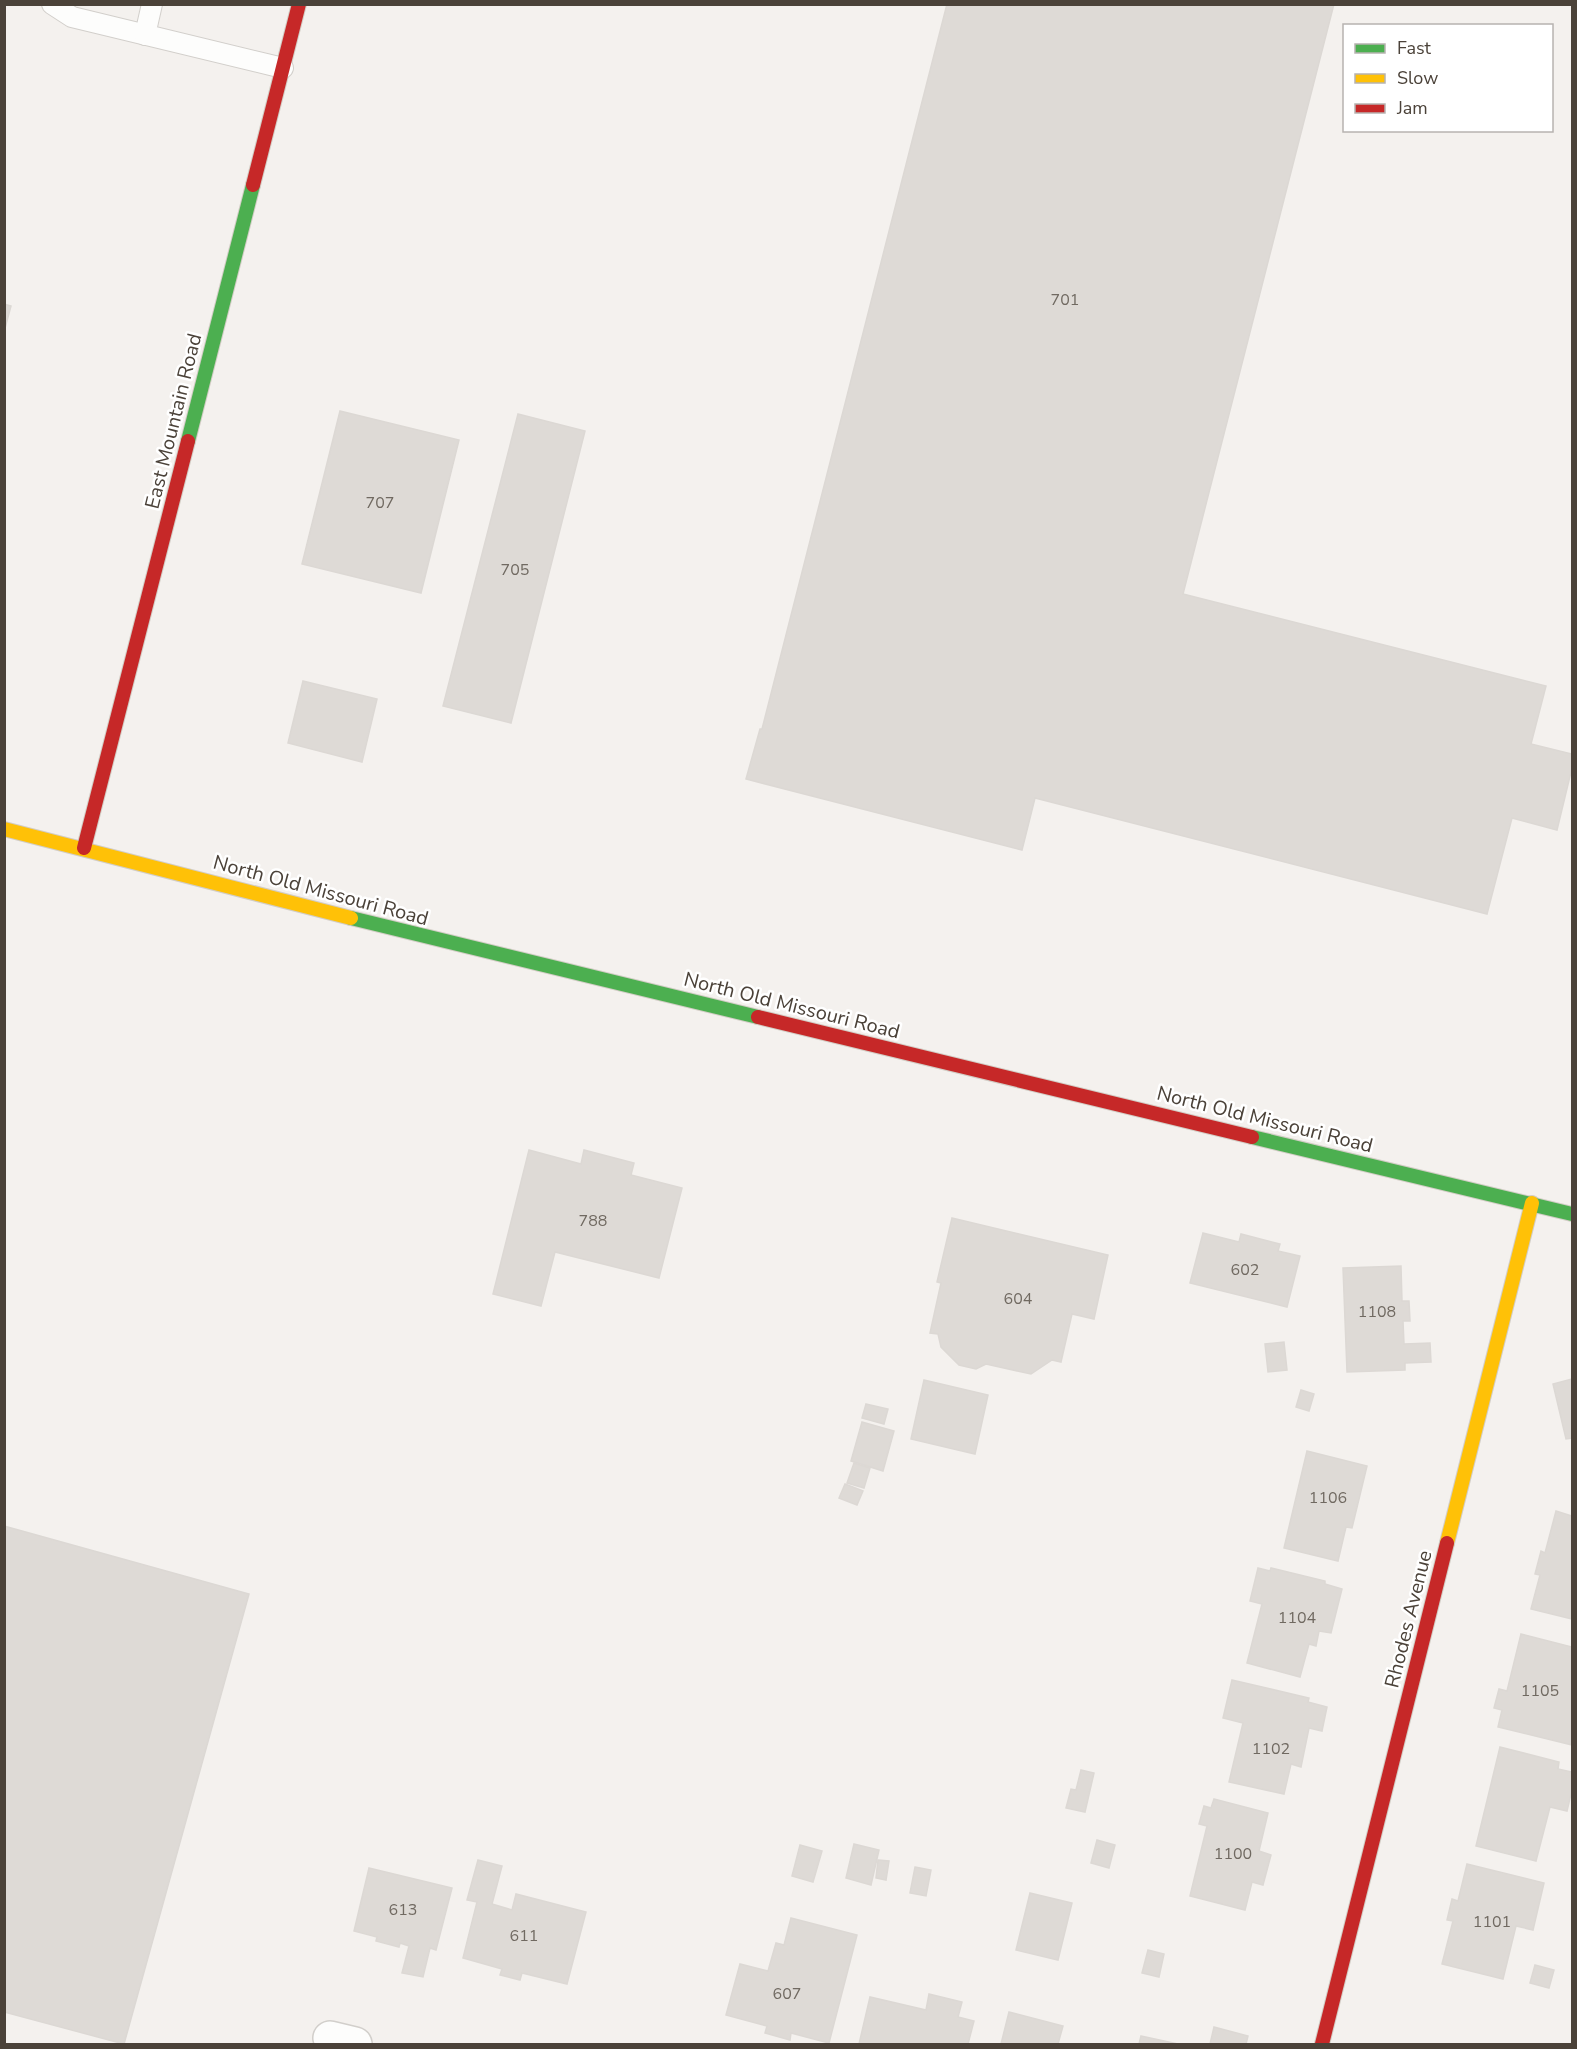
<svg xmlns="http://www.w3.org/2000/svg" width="1577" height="2049" font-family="'Nunito Sans',sans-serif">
<rect width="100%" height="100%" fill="#f4f1ee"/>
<g fill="#dedad6" stroke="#dcd8d4" stroke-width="1.5">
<path d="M947 4H1334L1183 594 1546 686 1531 744 1572 754V768L1557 830 1512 818 1487 914 1035 798 1022 850 746 779 760 729H762Z"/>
<path d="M4 304 11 306 4 332Z"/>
<path d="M340 411 459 440 421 593 302 564Z"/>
<path d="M518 414 585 431 511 723 443 706Z"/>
<path d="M303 681 377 699 362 762 288 743Z"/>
<path d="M529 1150 581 1164 584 1150 634 1163 631 1175 682 1188 659 1278 555 1252 541 1306 493 1294Z"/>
<path d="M952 1218 1108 1255 1094 1319 1072 1314 1061 1362 1052 1360 1031 1374 986 1364 976 1369 959 1365 941 1347 938 1334 930 1333 941 1283 937 1282Z"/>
<path d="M1203 1233 1239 1242 1241 1234 1280 1244 1278 1251 1300 1256 1287 1307 1190 1283Z"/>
<path d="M1401 1266 1402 1301H1409L1410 1321H1403L1404 1344 1430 1343 1431 1362 1405 1363V1370L1347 1372 1343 1268Z"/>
<path d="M1284 1342 1287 1370 1268 1372 1265 1344Z"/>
<path d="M1572 1379V1438L1566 1439 1553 1384Z"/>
<path d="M924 1380 988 1395 975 1454 911 1439Z"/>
<path d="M1301 1390 1314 1394 1309 1411 1296 1407Z"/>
<path d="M866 1404 888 1409 884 1424 862 1418Z"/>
<path d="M862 1422 894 1431 883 1471 851 1461Z"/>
<path d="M1307 1451 1367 1466 1352 1528 1346 1527 1338 1561 1284 1548Z"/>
<path d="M854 1463 870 1468 864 1488 847 1483Z"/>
<path d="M845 1484 863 1491 857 1505 839 1498Z"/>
<path d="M1556 1511 1572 1516V1619L1531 1609 1540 1575 1535 1574 1541 1551 1545 1553Z"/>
<path d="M4 1526 249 1594 124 2044 4 2012Z"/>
<path d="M1258 1568 1270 1571 1271 1568 1325 1581V1584L1342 1589 1331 1633 1319 1631 1316 1646 1309 1644 1300 1677 1247 1663 1262 1604 1250 1601Z"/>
<path d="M1521 1634 1572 1647V1745L1498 1727 1502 1710 1494 1708 1499 1689 1507 1691Z"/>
<path d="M1232 1680 1309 1698 1308 1702 1327 1707 1322 1731 1309 1728 1301 1767 1291 1764 1284 1794 1229 1782 1243 1723 1223 1718Z"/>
<path d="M1500 1747 1559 1762 1558 1769 1572 1772V1790L1567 1811 1550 1807 1536 1861 1476 1846Z"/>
<path d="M1081 1770 1094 1773 1085 1812 1066 1808 1071 1789 1076 1790Z"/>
<path d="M1214 1799 1268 1813 1259 1851 1271 1855 1263 1885 1252 1882 1245 1910 1190 1896 1207 1826 1199 1824 1204 1806 1211 1808Z"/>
<path d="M1097 1840 1115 1845 1109 1868 1091 1863Z"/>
<path d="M854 1844 879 1850 871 1885 846 1878Z"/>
<path d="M800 1845 822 1851 813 1882 792 1876Z"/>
<path d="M478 1860 502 1866 492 1904 512 1910 516 1894 586 1912 567 1984 522 1973 520 1980 500 1975 502 1969 463 1958 477 1902 467 1900Z"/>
<path d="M878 1860 889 1861 886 1880 876 1878Z"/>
<path d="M1467 1864 1544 1883 1533 1930 1516 1926 1503 1979 1442 1964 1453 1921 1447 1920 1452 1899 1458 1901Z"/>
<path d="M915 1867 931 1870 926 1896 910 1893Z"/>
<path d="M369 1868 452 1888 436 1950 430 1948 423 1977 402 1973 409 1946 400 1943 399 1947 376 1941 377 1937 354 1931Z"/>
<path d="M1030 1893 1072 1903 1058 1960 1016 1950Z"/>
<path d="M791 1918 857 1935 829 2043 791 2033 790 2040 765 2033 767 2026 726 2015 740 1964 768 1971 776 1943 784 1945Z"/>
<path d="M1148 1950 1164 1954 1159 1977 1142 1973Z"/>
<path d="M1535 1965 1554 1970 1549 1988 1530 1983Z"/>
<path d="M929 1994 962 2002 958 2017 974 2021 968 2044H859L870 1997 926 2010Z"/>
<path d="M1009 2012 1063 2026 1058 2044H1001Z"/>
<path d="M1214 2027 1248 2036 1246 2044H1210Z"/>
<path d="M1141 2036 1178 2044H1139Z"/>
</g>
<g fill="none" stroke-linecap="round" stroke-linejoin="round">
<g stroke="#d2cfcb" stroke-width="22">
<g id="lane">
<path d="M52 4 72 17 283 68"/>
<path d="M145 35 152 4"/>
</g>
</g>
<g stroke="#d2cfcb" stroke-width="36">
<path id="street" d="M330 2038 355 2044"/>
</g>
<g stroke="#d2cdc5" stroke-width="16">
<g id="fast">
<path d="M188 441 253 185"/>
<path d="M351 918 758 1017"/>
<path d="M1252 1137 1572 1214"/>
</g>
</g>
<g stroke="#d2cdc5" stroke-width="16">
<g id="slow">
<path d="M4 829 351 918"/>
<path d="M1447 1543 1532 1203"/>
</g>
</g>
<g stroke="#d2cdc5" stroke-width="16">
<g id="jam">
<path d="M253 185 299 4"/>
<path d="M84 848 188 441"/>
<path d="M758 1017 1252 1137"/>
<path d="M1322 2044 1447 1543"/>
</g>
</g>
<use href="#lane" stroke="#fdfdfc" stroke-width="20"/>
<use href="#street" stroke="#fdfdfc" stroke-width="33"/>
<use href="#fast" stroke="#4caf50" stroke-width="14"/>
<use href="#slow" stroke="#ffc107" stroke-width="14"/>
<use href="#jam" stroke="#c62828" stroke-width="14"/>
</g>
<g text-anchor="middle" stroke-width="5" stroke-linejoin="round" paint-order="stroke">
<g font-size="16" fill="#706961">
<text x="1065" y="305">701</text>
<text x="380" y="508">707</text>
<text x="515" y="575">705</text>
<text x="593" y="1226">788</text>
<text x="1245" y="1275">602</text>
<text x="1018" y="1304">604</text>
<text x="1377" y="1317">1108</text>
<text x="1328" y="1503">1106</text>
<text x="1297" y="1623">1104</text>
<text x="1540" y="1696">1105</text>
<text x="1271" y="1754">1102</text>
<text x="1233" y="1859">1100</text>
<text x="403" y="1915">613</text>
<text x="1492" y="1927">1101</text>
<text x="524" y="1941">611</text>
<text x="787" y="1999">607</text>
</g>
<g font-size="20" fill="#4b4239" stroke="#fff">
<text transform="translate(173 421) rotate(-76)" y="7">East Mountain Road</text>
<text transform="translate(321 890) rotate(15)" y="7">North Old Missouri Road</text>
<text transform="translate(792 1005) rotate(14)" y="7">North Old Missouri Road</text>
<text transform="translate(1265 1119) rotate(14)" y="7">North Old Missouri Road</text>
<text transform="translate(1408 1619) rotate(-76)" y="7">Rhodes Avenue</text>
</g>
</g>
<rect width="1577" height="2049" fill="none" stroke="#4b4239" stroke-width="12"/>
<rect x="1343" y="24" width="210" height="108" fill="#ffffff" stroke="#b7b3b0" stroke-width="1.5"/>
<rect x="1355" y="44" width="30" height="9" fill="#4caf50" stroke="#b7b3b0" stroke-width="1.5"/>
<text x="1397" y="54" font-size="18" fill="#4b4239">Fast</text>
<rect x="1355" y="74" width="30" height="9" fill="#ffc107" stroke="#b7b3b0" stroke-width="1.5"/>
<text x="1397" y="84" font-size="18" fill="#4b4239">Slow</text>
<rect x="1355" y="104" width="30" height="9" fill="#c62828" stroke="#b7b3b0" stroke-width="1.5"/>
<text x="1397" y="114" font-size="18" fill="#4b4239">Jam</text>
</svg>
